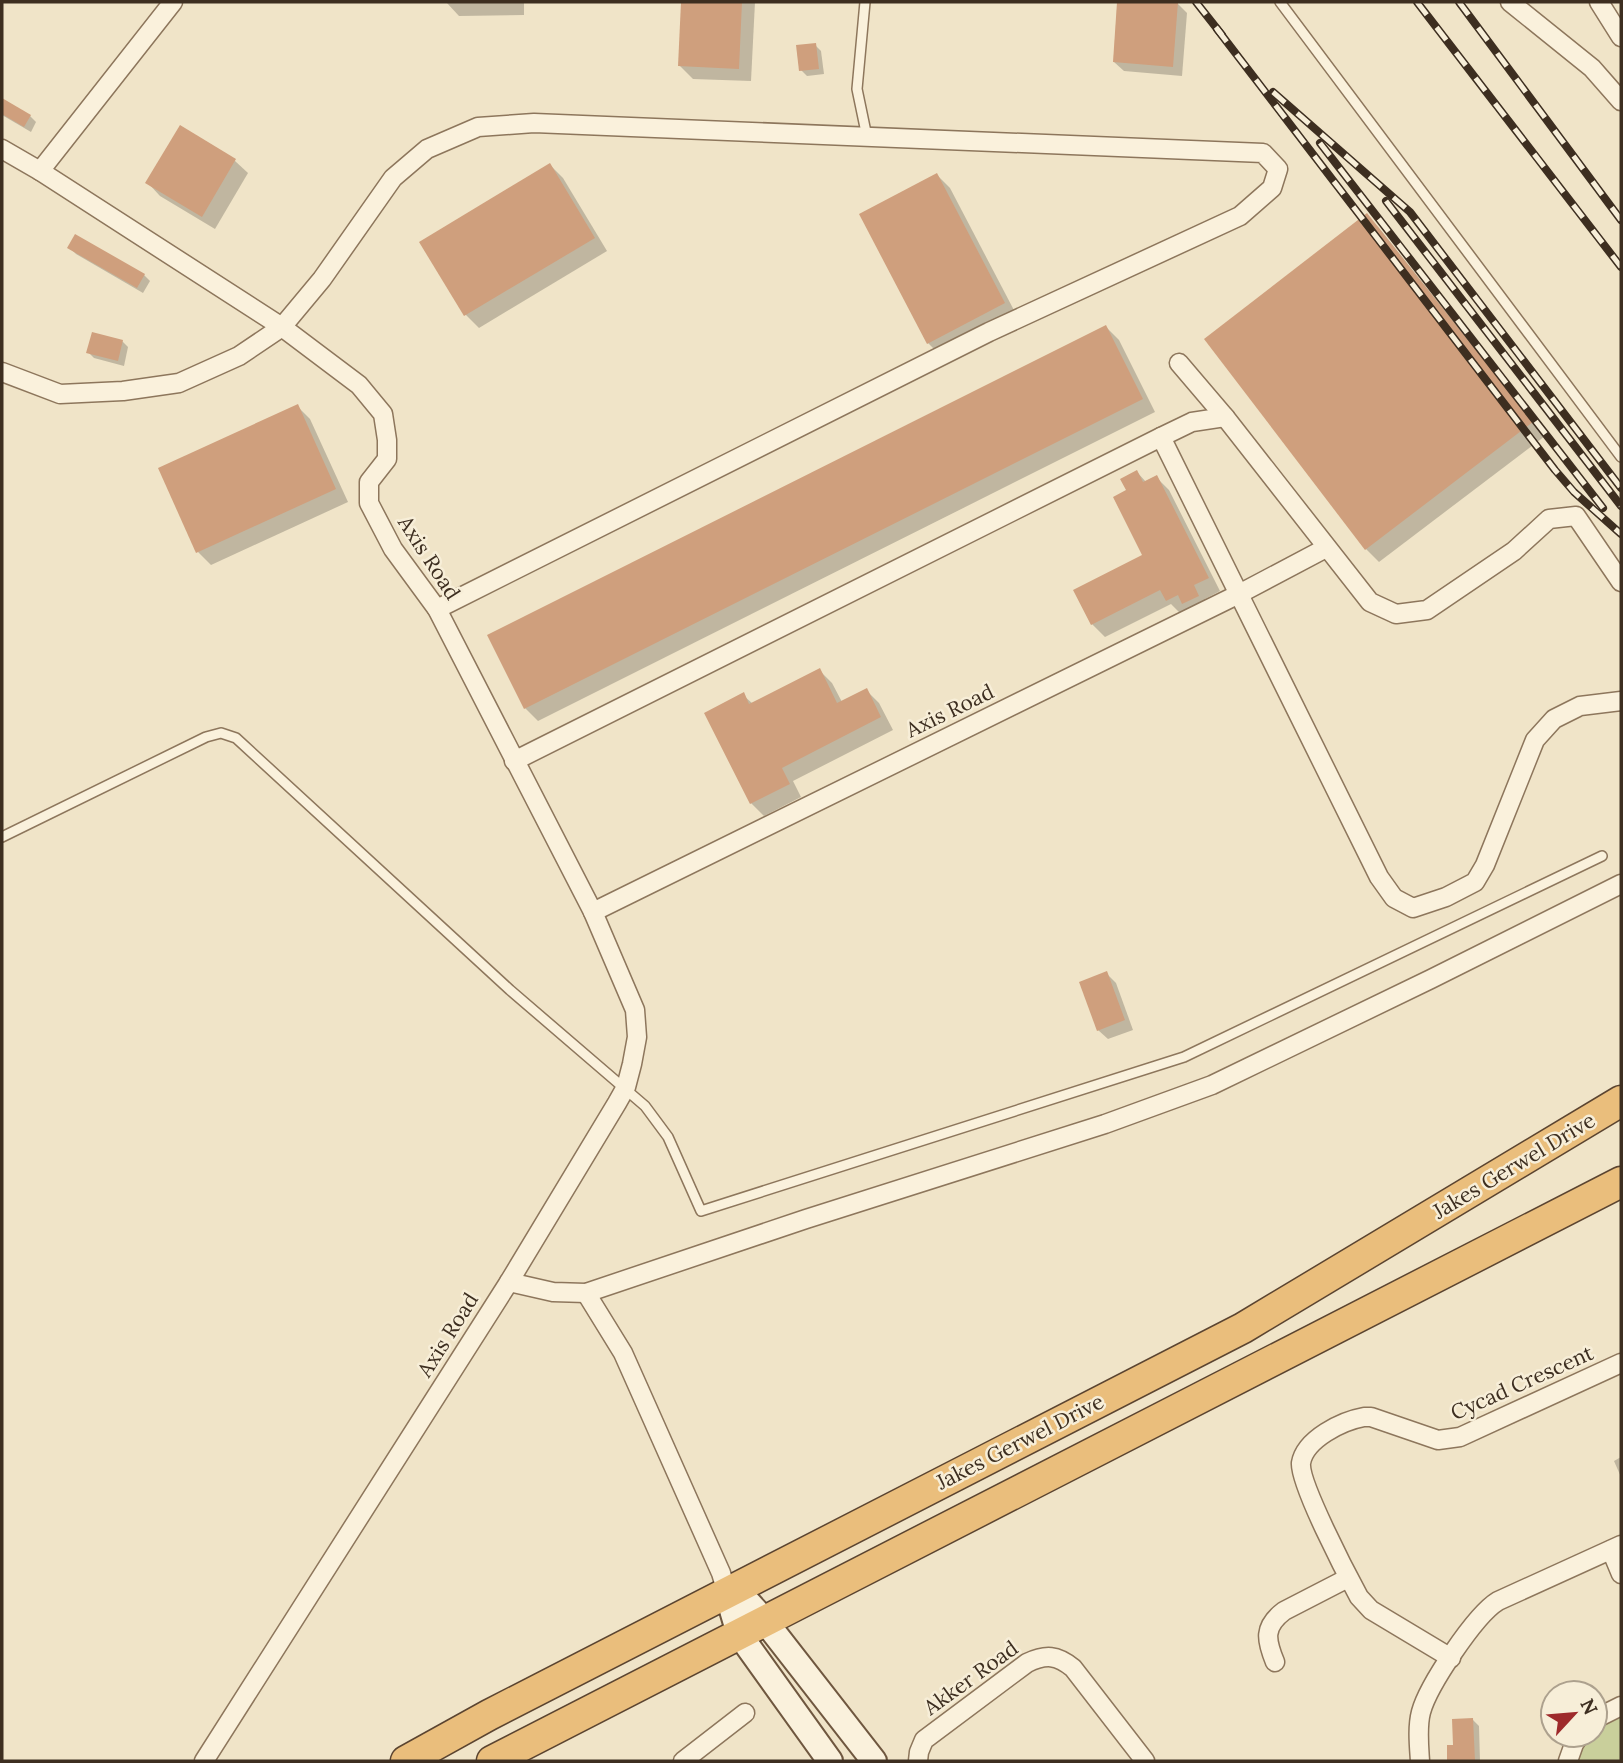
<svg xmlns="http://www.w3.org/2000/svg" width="1623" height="1763" font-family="Lora,serif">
<rect width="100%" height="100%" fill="#f0e4c8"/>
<path fill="#c9cf9b" d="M1621 1714V1761H1575L1588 1735H1595L1596 1727Z"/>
<g fill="#0003">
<path d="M446 2H524V15L459 16Z"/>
<path d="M683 2H755L751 81 693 79 680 66Z"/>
<path d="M1119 2 1177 3 1187 13 1182 76 1124 71 1114 62Z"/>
<path d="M815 45 821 51 824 74 807 76 801 70Z"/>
<path d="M2 100 30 116 36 122 31 132 2 115Z"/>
<path d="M180 127 235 161 248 173 215 229 160 196 148 183Z"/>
<path d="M550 165 563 178 607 251 479 328 466 315 422 242Z"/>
<path d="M937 175 950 188 1017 316 941 356 928 343Z"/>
<path d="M1366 215 1379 228 1545 436 1379 562 1366 549 1206 339Z"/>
<path d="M70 248 144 275 150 281 143 293 76 254Z"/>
<path d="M1106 327 1119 340 1155 412 538 721 525 708Z"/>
<path d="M122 341 128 347 124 366 94 358 88 352Z"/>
<path d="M297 406 310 419 348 502 211 565 198 552Z"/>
<path d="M1137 472 1146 482 1156 477 1169 490 1220 591 1205 599 1210 609 1197 616 1189 609 1180 613 1171 604 1105 637 1092 624 1144 556 1128 491Z"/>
<path d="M819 670 832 683 842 702 866 690 879 703 893 730 793 781 801 797 764 816 751 803 743 695 753 704Z"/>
<path d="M1106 973 1116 983 1133 1030 1108 1039 1098 1030Z"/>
<path d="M1621 1457V1477L1614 1461Z"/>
<path d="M1473 1720 1479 1726 1480 1761H1449V1747H1455Z"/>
</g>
<g fill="#cf9f7d">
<path d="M681 2H742L739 69 678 66Z"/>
<path d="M1117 2H1178L1173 67 1113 62Z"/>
<path d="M816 43 819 69 799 71 796 45Z"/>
<path d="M2 98 31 115 24 127 2 114Z"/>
<path d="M180 125 236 159 202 217 145 183Z"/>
<path d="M550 163 595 238 464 316 419 242Z"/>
<path d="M937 173 1005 303 927 344 859 214Z"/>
<path d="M1367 213 1533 422 1365 550 1204 339Z"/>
<path d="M75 234 145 274 137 288 67 248Z"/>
<path d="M1106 325 1143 399 524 709 487 635Z"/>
<path d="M92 332 123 340 118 361 86 353Z"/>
<path d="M298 404 336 489 196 553 158 468Z"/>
<path d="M1137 470 1143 482 1157 475 1209 578 1194 585 1199 596 1182 604 1178 595 1166 601 1160 590 1091 625 1073 590 1142 555 1113 497 1126 490 1120 479Z"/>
<path d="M820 668 837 703 867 688 881 717 782 768 790 784 750 804 704 713 744 692 749 704Z"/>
<path d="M1107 971 1125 1020 1097 1031 1079 982Z"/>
<path d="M1473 1718 1475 1761H1447V1745H1453L1452 1719Z"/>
</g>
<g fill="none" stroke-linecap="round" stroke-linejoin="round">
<g stroke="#8d765c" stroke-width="12">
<g id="service">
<path d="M865 2 857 89 867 137"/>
<path d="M1280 2 1621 457"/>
<path d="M2 837 206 737 221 733 236 738 510 990 645 1106 668 1137 701 1211 1184 1057 1602 856"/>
</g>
</g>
<g stroke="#8d765c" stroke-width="21">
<g id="minor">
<path d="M1510 2 1592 68 1621 101"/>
<path d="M1599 2 1621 37"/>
<path d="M2 149 40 171 282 327 359 385 383 414 387 440V459L369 482V503L393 549 437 609 593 912 635 1010 637 1037 632 1064 626 1087 617 1103 509 1282 204 1761"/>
<path d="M40 171 173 2"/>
<path d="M1179 363 1225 417 1370 602 1396 614 1427 610 1514 551 1549 519 1576 516 1621 582"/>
<path d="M2 372 60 394 123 391 179 383 239 356 282 327 322 279 393 178 427 149 478 127 534 123 1263 153 1278 169 1272 188 1240 216 989 332 437 609"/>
<path d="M1161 437 1379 877 1394 898 1413 908 1446 897 1475 882 1485 865 1535 740 1554 719 1580 706 1621 701"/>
<path d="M514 761 1161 437 1192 422 1225 417"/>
<path d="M593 912 1239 594 1326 548"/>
<path d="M509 1282 553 1292 586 1293 806 1219 1105 1124 1212 1085 1431 979 1621 884"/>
<path d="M586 1293 623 1353 721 1573 727 1593"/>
<path d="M1611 1550 1621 1574"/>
<path d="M1451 1658 1371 1610 1359 1597C1347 1575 1299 1483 1301 1463 1305 1439 1342 1421 1364 1417H1371L1438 1440 1460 1437 1621 1363"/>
<path d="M1275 1662C1266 1640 1263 1627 1284 1611L1348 1578"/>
<path d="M1595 1719 1621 1706"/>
<path d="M683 1761 745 1713"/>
<path d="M918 1761 919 1752 924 1740 1027 1663C1046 1654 1057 1655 1073 1668L1145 1761"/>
<path d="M1420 1761C1419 1746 1417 1727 1421 1712 1428 1686 1475 1615 1498 1601L1621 1545"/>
<path d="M1568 1761 1574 1744 1580 1735"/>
</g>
</g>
<g stroke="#6f573f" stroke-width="28">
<g id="secondary">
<path d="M735 1588 765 1621 874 1761"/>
<path d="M727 1593 739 1634 830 1761"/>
</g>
</g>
<g stroke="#5b4430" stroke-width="33">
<g id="trunk">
<path d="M406 1761 489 1715 1243 1328 1621 1101"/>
<path d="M492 1761 1621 1182"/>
</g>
</g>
<use href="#service" stroke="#faf1dc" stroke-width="9"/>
<use href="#minor" stroke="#faf1dc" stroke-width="18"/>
<use href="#secondary" stroke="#faf1dc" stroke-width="24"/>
<use href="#trunk" stroke="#eabe7c" stroke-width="30"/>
<g stroke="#3d2e20" stroke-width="8">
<g id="rail">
<path d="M1196 2 1222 35"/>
<path d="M1417 2 1621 267"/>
<path d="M1459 2 1621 220"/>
<path d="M1217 29 1555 470 1574 492 1621 534"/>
<path d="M1273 92 1410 212 1621 488"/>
<path d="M1320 143 1603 508"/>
<path d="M1386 201 1621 506"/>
</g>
</g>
<use href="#rail" stroke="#f7eed8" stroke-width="5" stroke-dasharray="16" stroke-linecap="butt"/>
</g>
<g text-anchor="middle" stroke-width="5" stroke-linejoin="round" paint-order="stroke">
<g font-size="21" fill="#3d2e20" stroke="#f7eed8">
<text transform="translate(429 558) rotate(57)" y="7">Axis Road</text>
<text transform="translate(950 711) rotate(-26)" y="7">Axis Road</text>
<text transform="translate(1514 1166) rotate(-31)" y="7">Jakes Gerwel Drive</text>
<text transform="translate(448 1335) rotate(-58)" y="7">Axis Road</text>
<text transform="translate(1522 1383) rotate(-24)" y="7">Cycad Crescent</text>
<text transform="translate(1020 1442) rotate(-27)" y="7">Jakes Gerwel Drive</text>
<text transform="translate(971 1678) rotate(-36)" y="7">Akker Road</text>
</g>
</g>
<rect width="1623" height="1763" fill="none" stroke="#3d2e20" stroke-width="7"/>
<g transform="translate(1574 1714) rotate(64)"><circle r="33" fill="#f7eed8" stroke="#ada18e" stroke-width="2"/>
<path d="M0-5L12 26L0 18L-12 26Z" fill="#9e2a2b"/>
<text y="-10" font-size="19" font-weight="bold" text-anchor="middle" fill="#3d2e20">N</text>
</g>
</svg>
